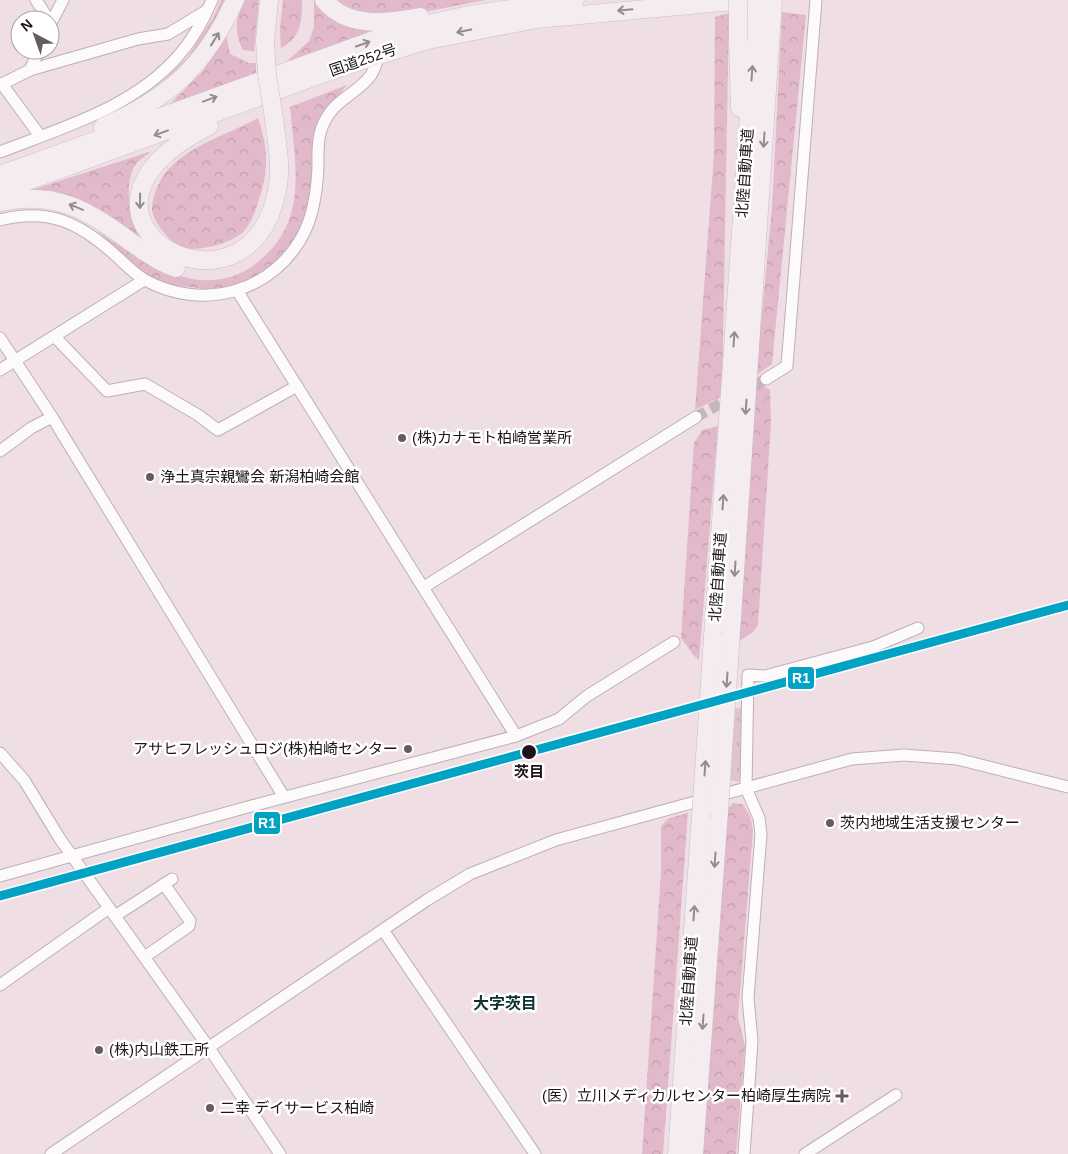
<svg xmlns="http://www.w3.org/2000/svg" width="1068" height="1154" font-family="Helvetica,'Noto Sans JP',sans-serif">
<defs>
<pattern id="grass-tufts" width="24" height="20" patternUnits="userSpaceOnUse" patternTransform="scale(1.25)"><rect width="24" height="20" fill="#e0c3cf"/><path d="M3 7l-1-3M5 7V3M7 7l1-3M15 17l-1-3M17 17v-4M19 17l1-3" fill="none" stroke="#c0a7b1"/></pattern>
<pattern id="forest-crowns" width="20" height="18" patternUnits="userSpaceOnUse" patternTransform="scale(1.25)"><rect width="20" height="18" fill="#e1b9ca"/><path d="M2 6a3 3 0 1 1 6 0M12 15a3 3 0 1 1 6 0" fill="none" stroke="#c19ead"/></pattern>
</defs>
<rect width="100%" height="100%" fill="#efdfe5"/>
<path fill="url(#grass-tufts)" d="M746 707 742 776 738 782 730 780 733 709Z"/>
<g fill="url(#forest-crowns)">
<path d="M221 0H229L207 44 143 101 187 58 214 16Z"/>
<path d="M245 0H259L254 51 243 50C234 35 235 15 245 0Z"/>
<path d="M283 0H302C302 22 301 37 281 48L280 29Z"/>
<path d="M314 0H317L397 30 285 63 309 41 314 27Z"/>
<path d="M331 0H486L398 17 354 13Z"/>
<path d="M782 12 806 15 772 364 756 375 772 208Z"/>
<path d="M729 13 722 396 695 410 714 154 715 17Z"/>
<path d="M226 35 230 54 249 63H256V74L169 105 203 71Z"/>
<path d="M347 85 317 122 314 184 308 208 301 231 272 271 229 292 165 284 138 269 96 230C142 261 204 306 258 262 272 250 284 236 290 217 301 184 293 141 290 107Z"/>
<path d="M258 118C268 145 269 172 259 199 256 210 252 221 245 230 234 243 197 253 181 247 171 243 152 221 152 209 152 197 159 180 167 171 191 144 228 135 258 118Z"/>
<path d="M152 151C147 155 137 161 134 167 122 192 133 219 144 242L19 194Z"/>
<path d="M763 386 770 390 771 423 758 625 752 633 738 642 756 389Z"/>
<path d="M718 426 699 660 694 656 681 638 694 443 702 430Z"/>
<path d="M733 803 743 804 750 816 753 830 738 1017 745 1046 736 1154H703L719 896 726 811Z"/>
<path d="M688 813 663 1154H642L661 872V826L669 818Z"/>
</g>
<g fill="none" stroke-linecap="round" stroke-linejoin="round">
<path stroke="#c5b6bc" stroke-width="11" stroke-dasharray="11 5.5" stroke-linecap="butt" d="M696 417 766 379"/>
<g stroke="#bdb0b5" stroke-width="13">
<g id="minor">
<path d="M36 0 49 20"/>
<path d="M50 25 63 0"/>
<path d="M30 70 138 39 168 34 206 11"/>
<path d="M2 84 40 136"/>
<path d="M0 85 30 70 39 50"/>
<path d="M0 152C61 128 135 107 179 55 193 39 204 19 212 0"/>
<path d="M0 220C48 208 78 222 113 253 123 262 134 274 145 280 203 312 274 292 304 233 314 213 317 190 318 167 318 155 317 142 321 130 332 98 355 97 371 75 375 69 377 61 380 54"/>
<path d="M238 292 516 736"/>
<path d="M55 337 107 391 145 384 198 415 218 430 297 386"/>
<path d="M0 338 52 417 284 797"/>
<path d="M0 370 144 280"/>
<path d="M766 379 787 366 816 0"/>
<path d="M0 451 31 428 52 417"/>
<path d="M424 587 696 417"/>
<path d="M0 753 24 780 60 839 209 1048 280 1154"/>
<path d="M0 876 244 808 516 736 559 719 587 696 674 642"/>
<path d="M115 916 172 879"/>
<path d="M383 930 535 1154"/>
<path d="M146 956 189 926 190 921 164 884"/>
<path d="M0 985 109 908"/>
<path d="M51 1154 427 900 470 874 556 840 852 759 904 755 957 759 1068 787"/>
<path d="M744 1154 752 1041 748 998 761 834 759 818 746 788 748 675 765 676 873 647 918 628"/>
<path d="M805 1154 896 1095"/>
</g>
</g>
<g stroke="#c8c0c3" stroke-width="19">
<g id="highway">
<path d="M324 0C347 29 388 23 420 17"/>
<path d="M265 41 269 0"/>
<path d="M738 41 740 108"/>
<path d="M209 126C29 215 248 340 277 191 282 167 277 143 274 119"/>
<path d="M103 127C169 98 205 66 235 0"/>
<path d="M0 175 371 41 437 22 469 15 575 0"/>
<path d="M0 191 338 68 428 40 537 19 744 0"/>
<path d="M0 202C54 191 85 208 127 239 142 250 158 262 176 268"/>
<path d="M731 632 773 0"/>
<path d="M713 637 757 0"/>
<path d="M677 1154 701 817"/>
<path d="M694 1154 719 811"/>
</g>
</g>
<use href="#minor" stroke="#fdfafb" stroke-width="11"/>
<use href="#highway" stroke="#f5ecf0" stroke-width="18"/>
<g stroke="#c8c0c3" stroke-width="19" stroke-linecap="butt">
<g id="highway-bridge">
<path d="M265 41 267 74 274 119"/>
<path d="M738 41V0"/>
<path d="M719 811 731 632"/>
<path d="M701 817 713 637"/>
</g>
</g>
<use href="#highway-bridge" stroke="#f5ecf0" stroke-width="18"/>
<g stroke="#fff" stroke-width="12">
<path id="rail-1" d="M0 896 1068 605"/>
</g>
<use href="#rail-1" stroke="#02a2c5" stroke-width="9"/>
</g>
<defs><path id="oneway-shaft" d="M-6 0H5M1.5-3L5.5 0L1.5 3" fill="none" stroke-width="1.6" stroke-linecap="round" stroke-linejoin="round" transform="scale(1.25)"/></defs>
<g stroke="#948b8f">
<use href="#oneway-shaft" transform="translate(625 10) rotate(175)"/>
<use href="#oneway-shaft" transform="translate(464 31) rotate(168)"/>
<use href="#oneway-shaft" transform="translate(215 39) rotate(-58)"/>
<use href="#oneway-shaft" transform="translate(363 44) rotate(-19)"/>
<use href="#oneway-shaft" transform="translate(752 73) rotate(-86)"/>
<use href="#oneway-shaft" transform="translate(210 99) rotate(-20)"/>
<use href="#oneway-shaft" transform="translate(161 133) rotate(160)"/>
<use href="#oneway-shaft" transform="translate(764 140) rotate(94)"/>
<use href="#oneway-shaft" transform="translate(140 201) rotate(91)"/>
<use href="#oneway-shaft" transform="translate(76 207) rotate(-158)"/>
<use href="#oneway-shaft" transform="translate(734 339) rotate(-86)"/>
<use href="#oneway-shaft" transform="translate(746 407) rotate(94)"/>
<use href="#oneway-shaft" transform="translate(723 502) rotate(-86)"/>
<use href="#oneway-shaft" transform="translate(735 569) rotate(94)"/>
<use href="#oneway-shaft" transform="translate(727 680) rotate(94)"/>
<use href="#oneway-shaft" transform="translate(705 768) rotate(-86)"/>
<use href="#oneway-shaft" transform="translate(715 860) rotate(94)"/>
<use href="#oneway-shaft" transform="translate(694 913) rotate(-86)"/>
<use href="#oneway-shaft" transform="translate(703 1022) rotate(94)"/>
</g>
<g fill="#675b60" stroke="#fff" stroke-width="2">
<circle cx="402" cy="438" r="5"/>
<circle cx="150" cy="477" r="5"/>
<circle cx="408" cy="749" r="5"/>
<circle cx="830" cy="823" r="5"/>
<circle cx="99" cy="1050" r="5"/>
<path d="M839.5 1088.5h5v5h5v5h-5v5h-5v-5h-5v-5h5z"/>
<circle cx="210" cy="1108" r="5"/>
</g>
<circle fill="#1e1418" stroke="#fff" stroke-width="2" cx="529" cy="752" r="8"/>
<g text-anchor="middle" stroke-width="5" stroke-linejoin="round" paint-order="stroke">
<g font-size="15" fill="#1e1418" stroke="#fff">
<text transform="translate(363 60) rotate(-19)" y="5">国道252号</text>
<text transform="translate(745 173) rotate(-86)" y="5">北陸自動車道</text>
<text transform="translate(718 577) rotate(-86)" y="5">北陸自動車道</text>
<text transform="translate(689 981) rotate(-86)" y="5">北陸自動車道</text>
</g>
<g font-size="15" fill="#1e1418" stroke="#fff" text-anchor="start">
<text x="412" y="443">(株)カナモト柏崎営業所</text>
<text x="160" y="482">浄土真宗親鸞会 新潟柏崎会館</text>
<text x="398" y="754" text-anchor="end">アサヒフレッシュロジ(株)柏崎センター</text>
<text x="840" y="828">茨内地域生活支援センター</text>
<text x="109" y="1055">(株)内山鉄工所</text>
<text x="831" y="1101" text-anchor="end">(医）立川メディカルセンター柏崎厚生病院</text>
<text x="220" y="1113">二幸 デイサービス柏崎</text>
</g>
<g font-size="15" font-weight="bold" fill="#1e1418" stroke="#fff">
<text x="529" y="777">茨目</text>
</g>
<g font-size="16" font-weight="bold" fill="#0e3234" stroke="#fff">
<text x="505" y="1009">大字茨目</text>
</g>
</g>
<g stroke="#fff" stroke-width="2">
<rect x="787" y="666" width="28" height="24" rx="5" fill="#02a2c5"/>
<rect x="253" y="811" width="28" height="24" rx="5" fill="#02a2c5"/>
</g>
<g font-size="14" text-anchor="middle" font-weight="bold" fill="#fff">
<text x="801" y="683">R1</text>
<text x="267" y="828">R1</text>
</g>
<g transform="translate(35 35) rotate(319)"><circle r="24" fill="#ffffff" stroke="#a5a1a3"/>
<path d="M0-4L9 19L0 12L-9 19Z" fill="#675b60"/>
<text y="-8" font-size="14" font-weight="bold" text-anchor="middle" fill="#1e1418">N</text>
</g>
</svg>
